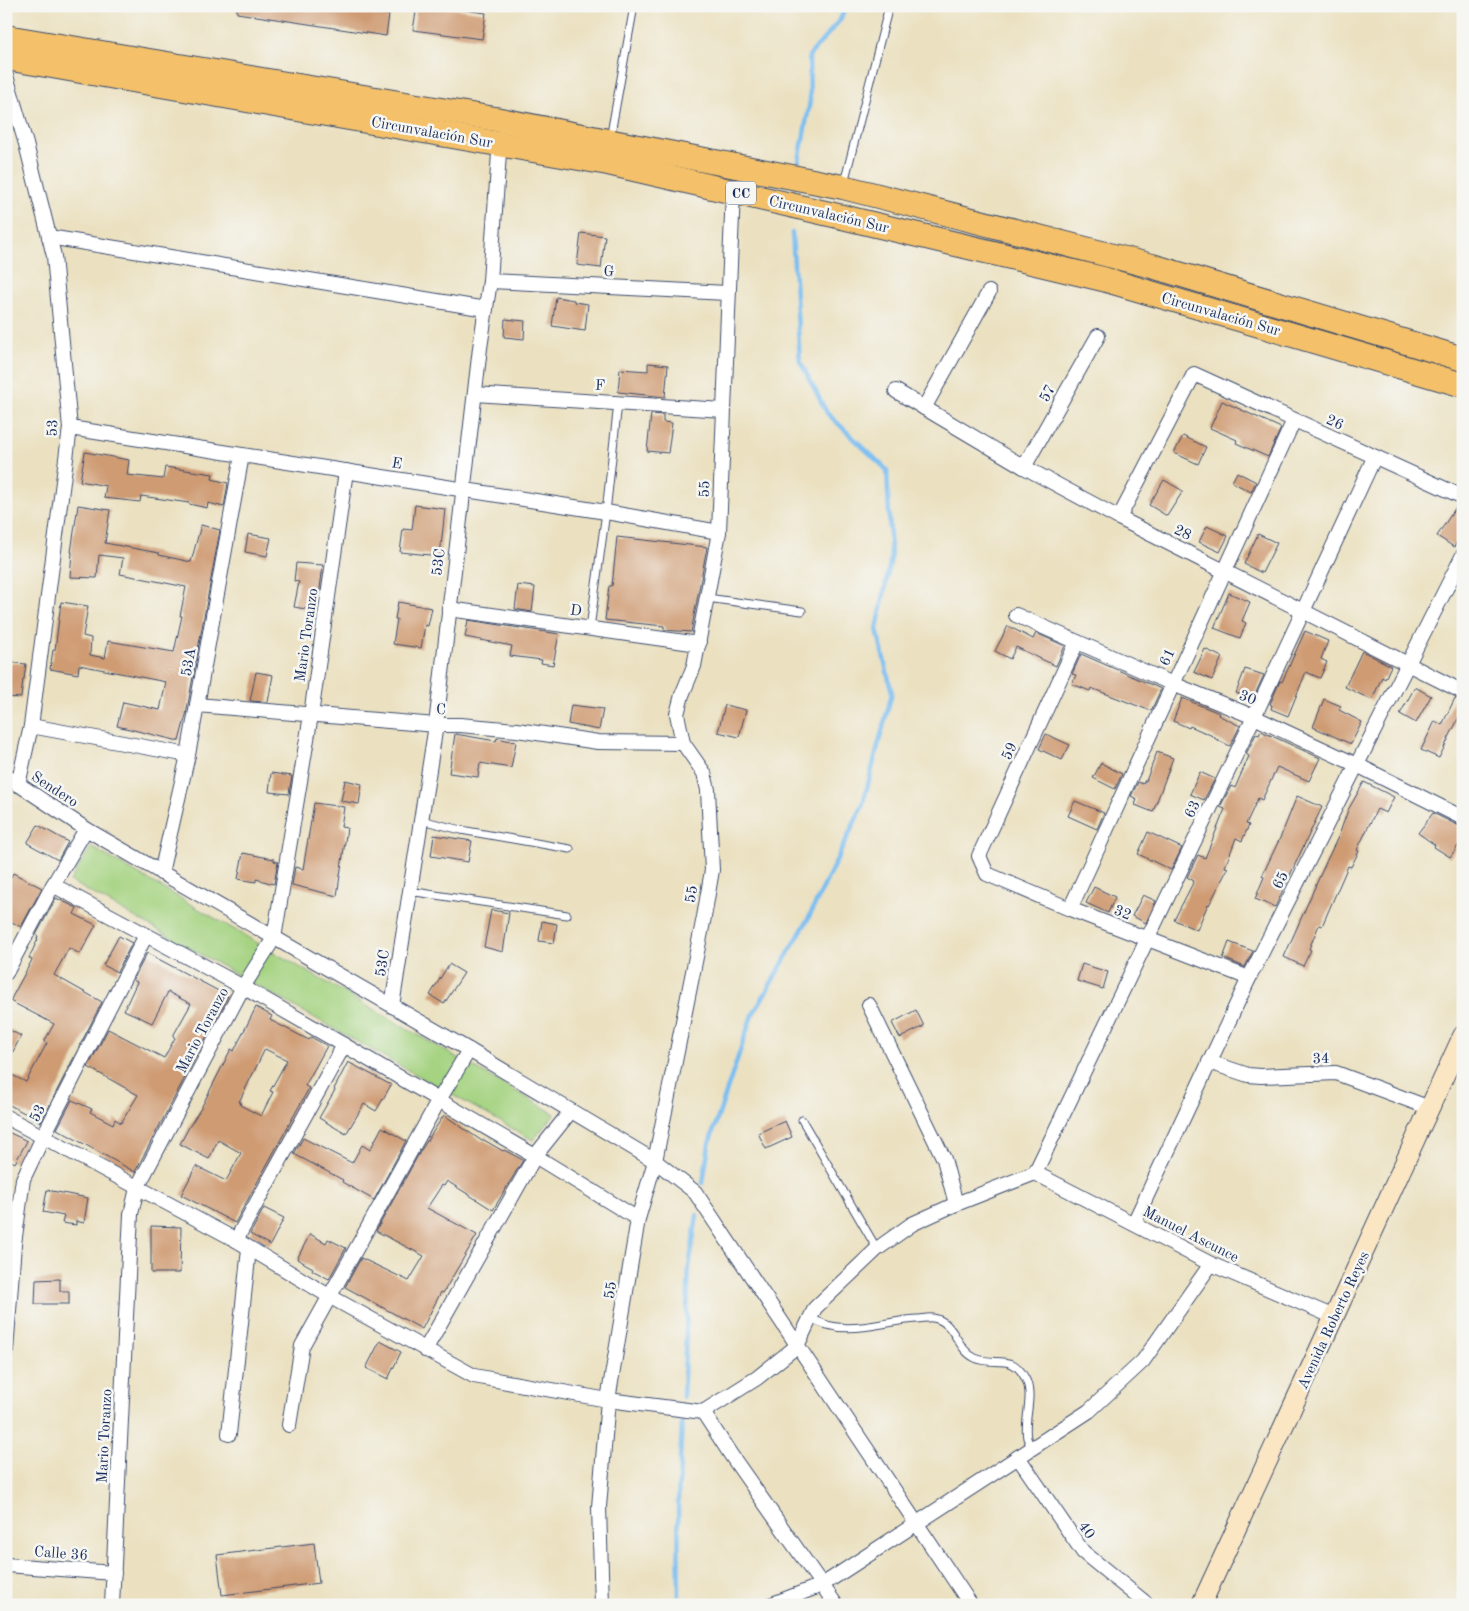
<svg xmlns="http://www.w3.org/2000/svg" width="1469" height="1611" font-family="'Old Standard TT',serif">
<rect width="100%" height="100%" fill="#f6f6f2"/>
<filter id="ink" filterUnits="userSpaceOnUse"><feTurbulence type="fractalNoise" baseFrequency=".02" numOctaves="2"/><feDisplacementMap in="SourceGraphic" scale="10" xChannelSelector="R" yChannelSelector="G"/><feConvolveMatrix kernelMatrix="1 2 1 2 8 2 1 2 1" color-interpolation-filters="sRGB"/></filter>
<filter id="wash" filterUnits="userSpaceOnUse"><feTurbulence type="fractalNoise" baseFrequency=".0096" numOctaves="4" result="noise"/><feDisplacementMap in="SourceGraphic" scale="20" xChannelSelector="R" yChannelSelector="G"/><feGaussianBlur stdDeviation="1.12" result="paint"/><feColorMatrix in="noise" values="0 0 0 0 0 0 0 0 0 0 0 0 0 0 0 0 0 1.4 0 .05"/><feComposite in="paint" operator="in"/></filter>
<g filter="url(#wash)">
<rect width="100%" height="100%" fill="#ebe1c1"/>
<path fill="#a5d381" stroke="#608170" d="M91 847 555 1114 533 1140 70 881Z"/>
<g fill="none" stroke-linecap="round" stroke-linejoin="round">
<g stroke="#7abef1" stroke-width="4.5">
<path d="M799 161 810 101 809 56 840 20 846 6"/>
<path d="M703 1183 709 1144 751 1018 808 919 862 807 892 693 877 629 891 558 887 470 827 413 800 361 792 233"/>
<path d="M683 1397 689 1267 697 1215"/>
<path d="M679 1605 678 1501 682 1422"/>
</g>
</g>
<g id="blocks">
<g fill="#cf9b73" fill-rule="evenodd">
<path d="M237 6H331L389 15 386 36 237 13Z"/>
<path d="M417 6H434L486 13 482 39 413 30Z"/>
<path d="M581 233 605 236 601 268 577 265Z"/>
<path d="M556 297 574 300V302L588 304 585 331 552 326Z"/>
<path d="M505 319 525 321 524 339 504 337Z"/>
<path d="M648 363 668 365 665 397 618 392 620 369 648 371Z"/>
<path d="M1222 401 1281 428 1268 457 1236 443 1237 440 1210 428Z"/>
<path d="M651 414 663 415V422L672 423 668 453 647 451Z"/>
<path d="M1183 436 1206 447 1198 464 1174 453Z"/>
<path d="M85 452 129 460 127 475 163 479 165 467 213 474 212 479 228 483 224 507 208 503 207 508 189 504V503L141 496 140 502 104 498 106 486 80 481Z"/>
<path d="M1237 472 1256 482 1251 492 1232 482Z"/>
<path d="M1164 480 1183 491 1167 516 1149 505Z"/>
<path d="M1458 504 1463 506V533L1454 547 1437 536Z"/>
<path d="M78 505 110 510 105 543 159 553V555L191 562 201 525 220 530 186 715 179 741 117 726 123 702 160 710 166 682 79 665 78 674 50 669 53 650H55L61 602 88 606 83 636 91 638 90 655 105 658 108 641 174 652 182 616H180L186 587 120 574 123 558 99 555 97 578 70 577 72 552H71Z"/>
<path d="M415 505 445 509 440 556 400 552 403 529 412 530Z"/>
<path d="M1207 526 1228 536 1220 552 1199 542Z"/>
<path d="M248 534 271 538 267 556 245 552Z"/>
<path d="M1258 534 1277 543 1262 573 1244 564Z"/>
<path d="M617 537 707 547 691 632 664 630V626L605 620 609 586H612Z"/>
<path d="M296 563 323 565 317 611 294 607 299 582 294 581Z"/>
<path d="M518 585 535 587 532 612 515 609Z"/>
<path d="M1229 593 1250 602 1242 621 1246 623 1240 638 1214 628Z"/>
<path d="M398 602 432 608 428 626 425 625 421 648 393 644 397 619H395Z"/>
<path d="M468 620 559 634 553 665 541 663 542 660 510 656 512 646 465 637Z"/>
<path d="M1008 626 1033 639 1036 633 1065 646 1056 666 1016 647 1010 659 995 651Z"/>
<path d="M1305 631 1328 641 1321 659 1327 662 1320 678 1306 672 1288 716 1271 709 1272 705 1270 704 1280 681 1282 682Z"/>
<path d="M1205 649 1222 657 1212 680 1194 672Z"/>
<path d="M1362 651 1391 666 1385 679 1382 677 1372 700 1345 687Z"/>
<path d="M1081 654 1161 689 1151 711 1091 688 1090 691 1072 684 1076 675 1072 674Z"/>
<path d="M6 662 26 664 24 679H23L21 698 6 697Z"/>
<path d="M1245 669 1264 675 1253 699 1236 693Z"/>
<path d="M256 672 273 675 268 702 250 701Z"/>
<path d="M1415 687 1431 696 1416 723 1400 714Z"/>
<path d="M1182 698 1219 713 1218 715 1240 726 1230 746 1214 738 1215 737 1190 726 1189 728 1173 721Z"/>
<path d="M1455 698 1463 701V718L1459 717 1439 758 1421 750 1435 721 1442 725Z"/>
<path d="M1324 699 1341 706 1339 710 1362 722 1351 744 1313 727Z"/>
<path d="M571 705 603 709 599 730 568 724Z"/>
<path d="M725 705 746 710 739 737 718 732Z"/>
<path d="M1261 731 1320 758 1309 781 1277 767 1262 800 1258 798 1246 824 1249 825 1242 841 1236 838 1225 867 1228 868 1209 905 1208 904 1197 930 1174 920 1194 881 1187 877 1198 855 1205 858 1225 809 1220 807 1231 786 1235 788 1249 756 1246 754 1256 734 1259 735Z"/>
<path d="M455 734 496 741 497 738 516 742 511 768 480 763 478 777 449 773Z"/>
<path d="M1046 734 1070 745 1062 760 1039 749Z"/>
<path d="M1157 752 1173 758 1153 812 1135 805 1137 799 1131 796 1138 782 1143 784 1145 780 1146 781Z"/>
<path d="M1101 763 1122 774 1115 789 1093 778Z"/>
<path d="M1200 772 1215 779 1204 800 1190 794Z"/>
<path d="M271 773 292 776 289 794 269 792Z"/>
<path d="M345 780 362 784 359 804 341 801Z"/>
<path d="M1364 782 1394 797 1386 813 1377 809 1357 850 1359 851 1351 867 1348 866 1322 926 1319 925 1309 949 1311 950 1303 966 1284 957 1326 862 1339 835 1348 810Z"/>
<path d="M1297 796 1322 807 1275 907 1255 899 1264 877 1262 876 1281 836Z"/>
<path d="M1075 801 1104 813 1097 829 1068 816Z"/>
<path d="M314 803 344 807 341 827 347 828 337 896 292 885 295 867 303 869Z"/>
<path d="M1433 813 1463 828V839L1450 857 1434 847 1435 845 1418 833Z"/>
<path d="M38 825 68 842 58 860 27 843Z"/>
<path d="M1148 832 1182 848 1171 870 1138 854Z"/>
<path d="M434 835 472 841 468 862 431 856Z"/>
<path d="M243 853 274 859V861L278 862 274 884 256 879V882L238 879Z"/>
<path d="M13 873 42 888 21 927 6 919V887Z"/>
<path d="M1094 887 1115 897 1108 913 1086 903Z"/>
<path d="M1143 895 1156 901 1146 923 1132 916Z"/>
<path d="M56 898 77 908 74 914 96 925 80 954 69 948 54 975 102 1002 41 1122 6 1103V1072L26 1082 47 1043 44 1042 54 1024 10 1001 32 960 29 958 38 939H37L38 936 36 935Z"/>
<path d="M491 910 509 913 503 952 484 947Z"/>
<path d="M542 921 557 924 554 943 539 941Z"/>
<path d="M119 936 132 943 117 972 103 965Z"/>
<path d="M1229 942 1253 951 1245 967 1223 958Z"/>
<path d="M147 953 228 996 135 1172 57 1129 72 1100 92 1109 90 1112 113 1124 115 1119 121 1123 138 1095 88 1067 108 1029 164 1058 175 1038 173 1036 191 1004 168 992 152 1023 124 1010 137 982 133 980Z"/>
<path d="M449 964 464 973 444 1004 430 995Z"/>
<path d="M1082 964 1108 972 1103 989 1077 981Z"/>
<path d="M256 1007 272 1016 270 1020 309 1040 311 1037 327 1046 305 1086 309 1088 235 1223 181 1195 196 1166 226 1181 241 1153 218 1140 209 1159 180 1144 189 1127 201 1108 231 1049 234 1051ZM265 1049 287 1060 270 1091 273 1092 261 1116 240 1105 241 1102H239Z"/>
<path d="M916 1010 924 1026 900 1038 892 1023Z"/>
<path d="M6 1028 21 1036 6 1065Z"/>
<path d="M348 1062 391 1085 376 1111 364 1104 346 1134 319 1118 335 1090 334 1089Z"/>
<path d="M444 1115 482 1141 484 1140 503 1151 504 1150 523 1160 493 1210 447 1181 444 1186 442 1185 427 1208 477 1235 443 1293 441 1292 422 1329 345 1287 361 1258 409 1281 424 1256 376 1231 421 1150Z"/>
<path d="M785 1121 792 1137 766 1149 758 1133Z"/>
<path d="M382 1127 406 1141 374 1200 342 1182 343 1180 294 1154 303 1138 352 1163 362 1145 370 1150Z"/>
<path d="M6 1131 27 1141 15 1163 6 1158Z"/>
<path d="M47 1190 88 1198 84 1223 76 1221V1225L62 1223 64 1216 43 1212Z"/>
<path d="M264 1208 284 1218 270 1245 250 1234Z"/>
<path d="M151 1226 181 1227 180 1273H151Z"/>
<path d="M310 1234 326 1243 328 1239 346 1248 329 1279 312 1270 313 1268 297 1259Z"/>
<path d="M60 1279V1291H69V1304H35L36 1280Z"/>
<path d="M380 1341 401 1352 388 1379 366 1368Z"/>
<path d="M314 1543 319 1583 222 1595 217 1555Z"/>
</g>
</g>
</g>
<g filter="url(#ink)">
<use href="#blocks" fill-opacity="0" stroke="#3a4a6d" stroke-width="1"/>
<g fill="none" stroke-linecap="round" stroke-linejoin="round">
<g stroke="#3a4a6d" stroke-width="9">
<g id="lane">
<path d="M610 139 634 6"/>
<path d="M844 183 889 6"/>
<path d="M707 598 802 611"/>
<path d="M590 628 606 512 618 403"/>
<path d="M421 820 461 830 570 849"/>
<path d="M409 891 567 915"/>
<path d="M802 1120 877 1249"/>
<path d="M810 1317C842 1339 882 1321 917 1319 922 1319 928 1317 933 1318 955 1321 956 1349 975 1358 994 1367 1012 1352 1025 1378 1035 1396 1023 1419 1027 1438 1028 1441 1030 1445 1032 1448"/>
</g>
</g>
<g stroke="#3a4a6d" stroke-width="16">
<g id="street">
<path d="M6 76 26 144 54 256 70 428 31 726 18 785"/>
<path d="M49 237 486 309"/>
<path d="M490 281 727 293"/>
<path d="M896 391 1024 467 1119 518 1463 692"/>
<path d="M475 394 723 410"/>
<path d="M924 408 989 292"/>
<path d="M70 428 606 512 719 532"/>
<path d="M1024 467 1098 336"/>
<path d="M1119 518 1194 374 1463 497"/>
<path d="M449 609 699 644"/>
<path d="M1016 615 1173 684 1254 717 1357 765 1463 818"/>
<path d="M1077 642 979 856 987 874 1070 909 1249 978"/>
<path d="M197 705 436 725H460L517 730 598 742 683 743"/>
<path d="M31 726 188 755"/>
<path d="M6 776 86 829 469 1050 655 1161 695 1192 971 1605"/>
<path d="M161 873 188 755 242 455"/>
<path d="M53 885 243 987 344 1045 535 1156 638 1219"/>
<path d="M1070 909 1294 420"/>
<path d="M6 973 53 885 86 829"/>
<path d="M869 1005 944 1159 956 1204"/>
<path d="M392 1006 436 725 480 348 490 281 500 139"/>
<path d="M1209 1062 1248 1075 1261 1076 1336 1073 1430 1108"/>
<path d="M6 1117 236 1240 329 1296 474 1376 608 1400 703 1412 757 1378 797 1346 815 1308 877 1249 912 1224 956 1204 1035 1173"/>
<path d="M1035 1173 1254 717 1374 458"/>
<path d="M1035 1173 1211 1264 1334 1317"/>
<path d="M1134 1223 1249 978 1463 555"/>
<path d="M236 1240 344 1045"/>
<path d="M425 1350 535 1156 571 1111"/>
<path d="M6 1351 14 1244 23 1179 43 1137 146 935"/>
<path d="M703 1412 731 1455 836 1605"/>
<path d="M289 1425 302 1346 439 1100 469 1050"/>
<path d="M229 1434 249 1249"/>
<path d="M1018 1457 1083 1552 1148 1605"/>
<path d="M6 1565 114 1573"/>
<path d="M112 1605 131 1214 137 1188 243 987 274 938 311 715 346 471"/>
<path d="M602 1605 599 1507 608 1400 638 1219 655 1161 704 917 712 870 708 790 704 773 683 743 677 714 682 695 694 666 719 532 733 191"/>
<path d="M770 1605 822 1585 1089 1411 1143 1361 1211 1264"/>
</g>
</g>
<g stroke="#3a4a6d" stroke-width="21">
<path id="secondary" d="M1201 1605 1334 1317 1463 1035"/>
</g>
<g stroke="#3a4a6d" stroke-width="26">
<g id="highway">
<path d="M6 37 495 119 843 187 1152 266 1463 359"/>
<path d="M6 58 608 163 838 216 1103 279 1463 385"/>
</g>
</g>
<use href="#lane" stroke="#fff" stroke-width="7"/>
<use href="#street" stroke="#fff" stroke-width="14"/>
<use href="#secondary" stroke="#fbe6c3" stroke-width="19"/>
<use href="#highway" stroke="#f4c16a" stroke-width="24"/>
</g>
</g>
<g text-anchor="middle" stroke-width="5" stroke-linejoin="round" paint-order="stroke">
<rect fill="#f6f6f2" stroke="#5d6b8a" stroke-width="1" x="726" y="181.5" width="30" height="23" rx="4"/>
<g font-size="14" font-weight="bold" fill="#1b2f5e">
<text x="741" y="198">CC</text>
</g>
<g font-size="15" fill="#1b2f5e" stroke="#f6f6f2">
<text transform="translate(432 132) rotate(10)" y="5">Circunvalación Sur</text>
<text transform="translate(829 214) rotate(13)" y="5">Circunvalación Sur</text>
<text transform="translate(609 271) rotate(3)" y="5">G</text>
<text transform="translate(1221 314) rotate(16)" y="5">Circunvalación Sur</text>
<text transform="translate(600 385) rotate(3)" y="5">F</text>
<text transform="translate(1047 393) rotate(-61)" y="5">57</text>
<text transform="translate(1335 422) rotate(25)" y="5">26</text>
<text transform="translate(52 428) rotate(-89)" y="5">53</text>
<text transform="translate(397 463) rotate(10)" y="5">E</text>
<text transform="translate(704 489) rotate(-88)" y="5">55</text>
<text transform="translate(1183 532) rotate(26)" y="5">28</text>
<text transform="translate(438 562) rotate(-83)" y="5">53C</text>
<text transform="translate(576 610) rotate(8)" y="5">D</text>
<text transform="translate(306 635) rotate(-82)" y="5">Mario Toranzo</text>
<text transform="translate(1167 657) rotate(-65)" y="5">61</text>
<text transform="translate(188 662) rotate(-80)" y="5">53A</text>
<text transform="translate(1248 697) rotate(22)" y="5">30</text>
<text transform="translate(441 709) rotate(1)" y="5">C</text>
<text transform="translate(1009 751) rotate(-65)" y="5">59</text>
<text transform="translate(55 789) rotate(33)" y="5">Sendero</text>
<text transform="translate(1192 809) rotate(-65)" y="5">63</text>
<text transform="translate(1280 880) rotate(-63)" y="5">65</text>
<text transform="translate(691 894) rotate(-81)" y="5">55</text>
<text transform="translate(1123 912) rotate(22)" y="5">32</text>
<text transform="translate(382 963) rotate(-81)" y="5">53C</text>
<text transform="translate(202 1030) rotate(-62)" y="5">Mario Toranzo</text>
<text transform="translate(1321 1058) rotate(-1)" y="5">34</text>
<text transform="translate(37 1113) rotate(-63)" y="5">53</text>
<text transform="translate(1191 1234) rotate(27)" y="5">Manuel Ascunce</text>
<text transform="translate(610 1290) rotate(-81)" y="5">55</text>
<text transform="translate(1333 1320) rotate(-65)" y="5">Avenida Roberto Reyes</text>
<text transform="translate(104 1436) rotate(-87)" y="5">Mario Toranzo</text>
<text transform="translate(1087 1530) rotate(55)" y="5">40</text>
<text transform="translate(61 1553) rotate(4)" y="5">Calle 36</text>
</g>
</g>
<rect width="1469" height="1611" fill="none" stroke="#f6f6f2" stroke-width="25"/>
</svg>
